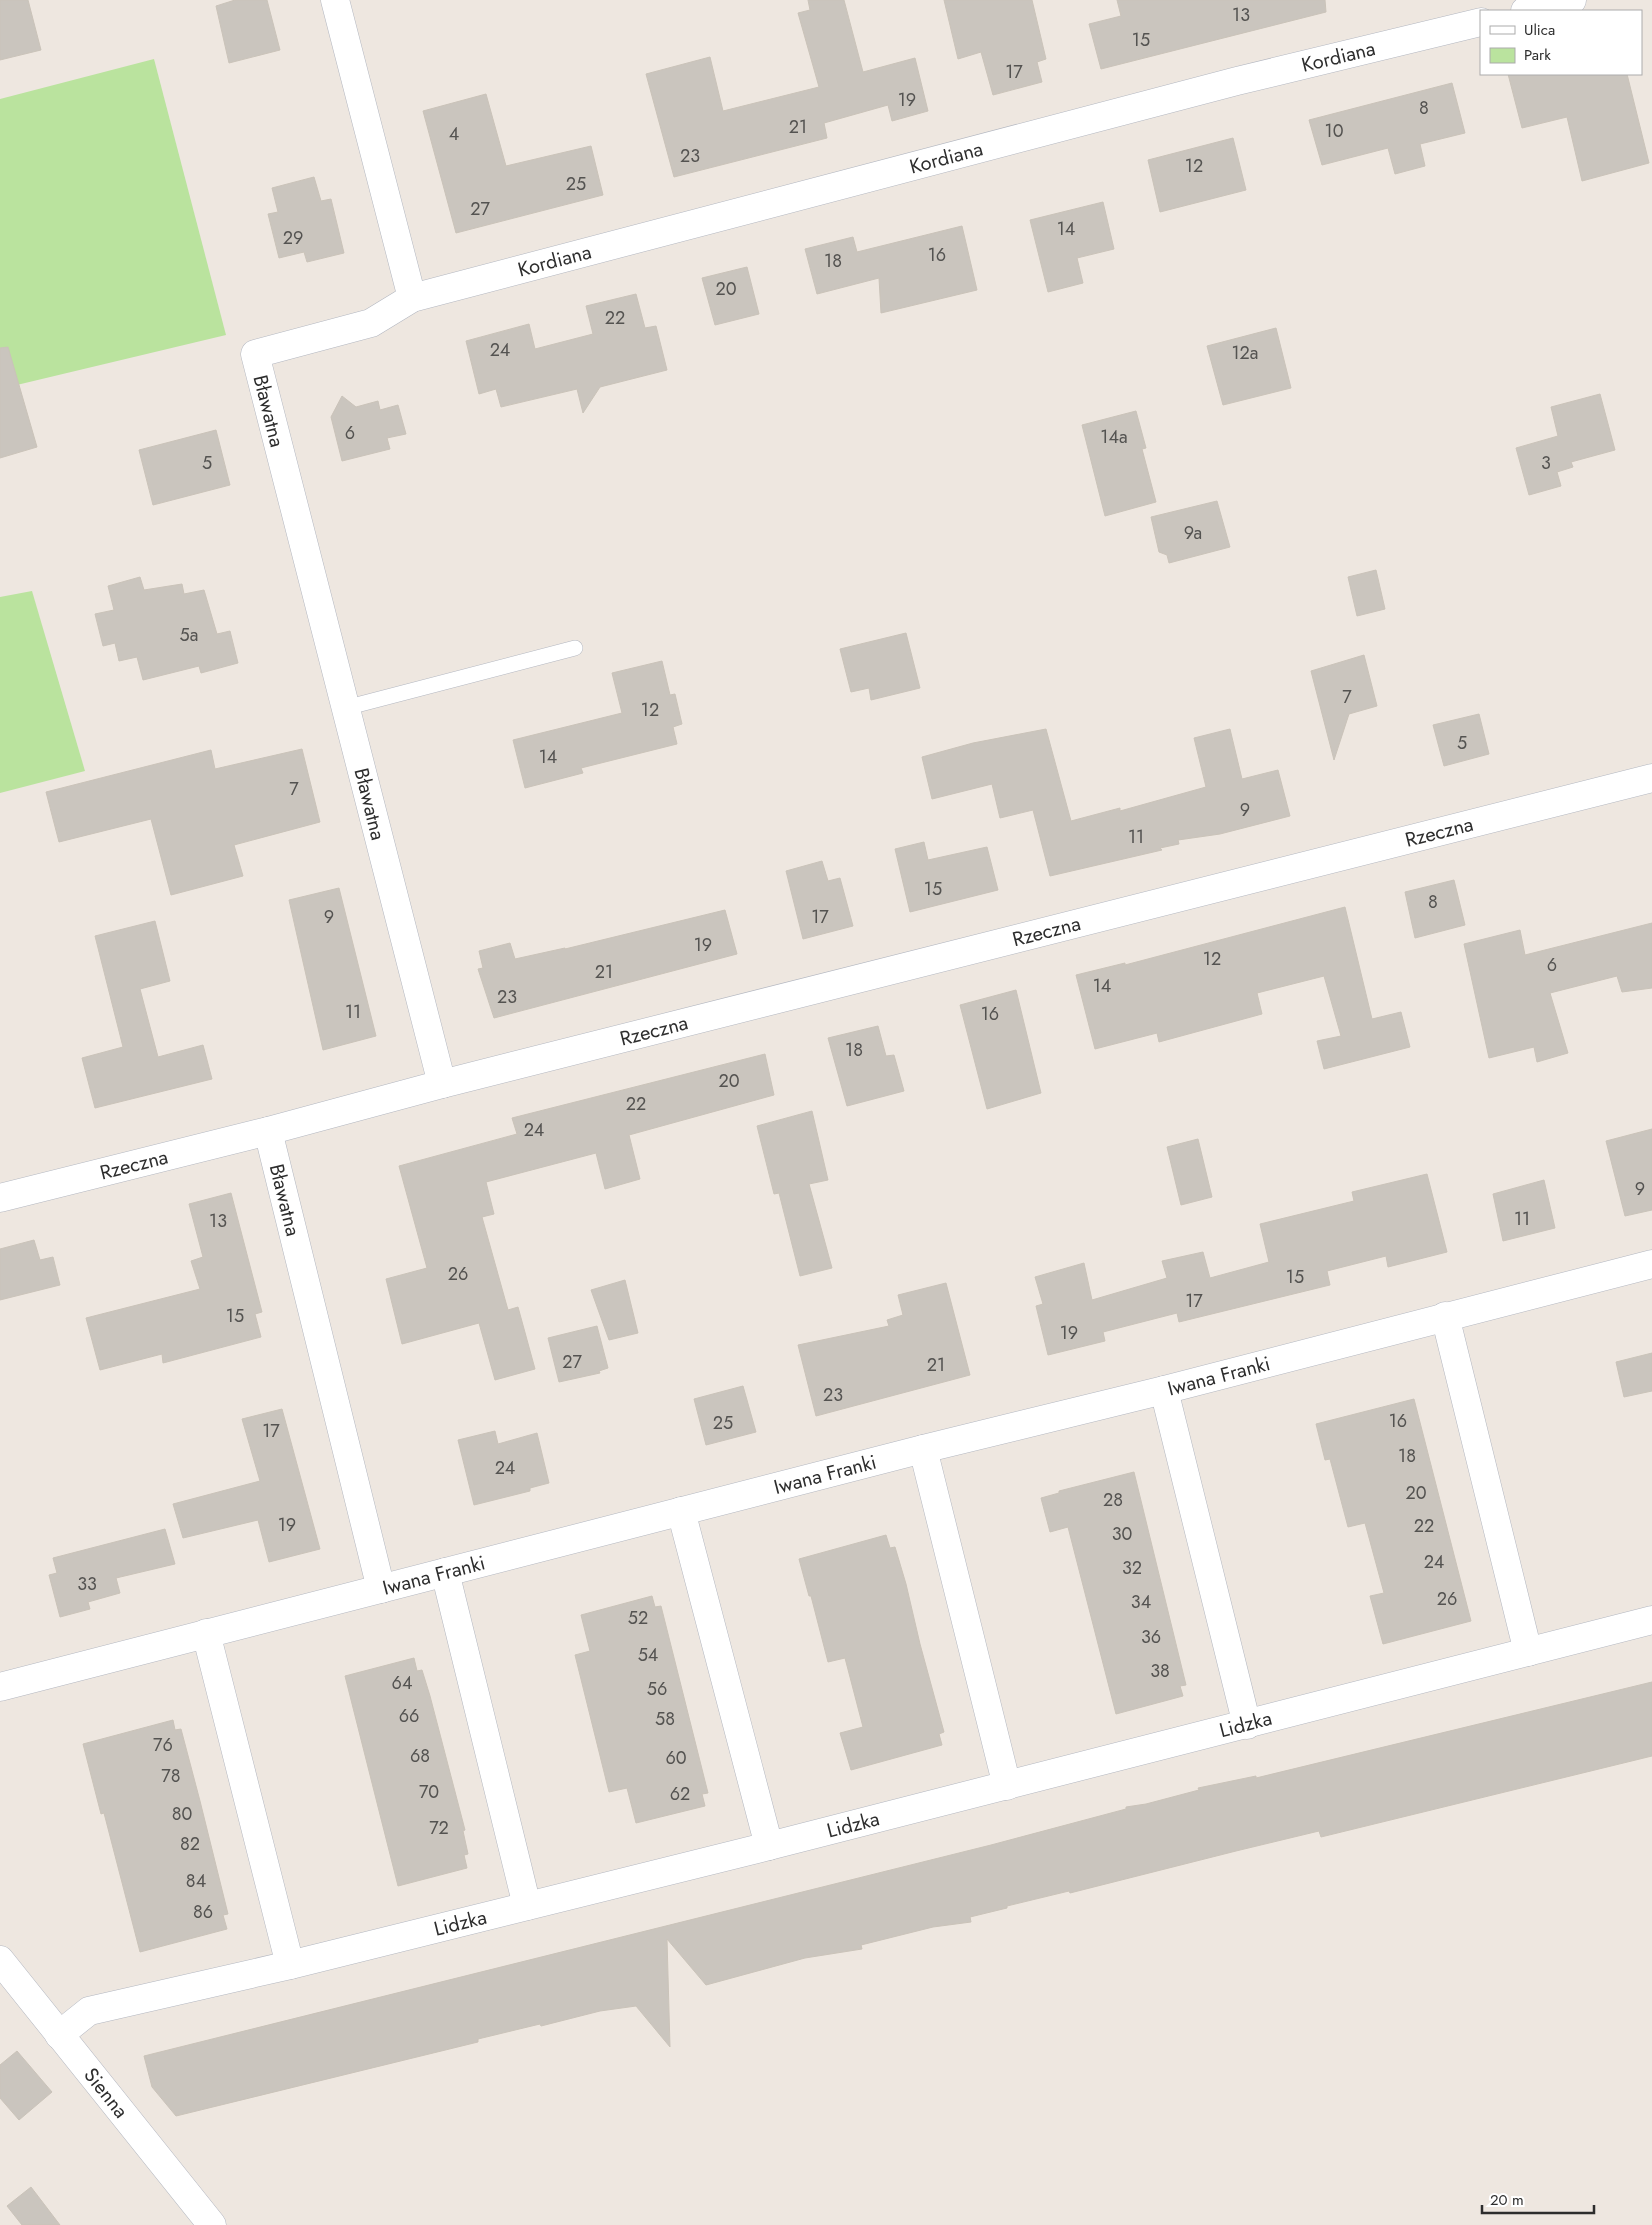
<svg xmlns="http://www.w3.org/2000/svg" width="1652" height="2225" font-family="Jost,sans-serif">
<rect width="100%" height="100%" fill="#eee7e0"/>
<g fill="#bae39e">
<path d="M154 59 226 335 0 389V99Z"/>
<path d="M32 591 85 771 0 793V597Z"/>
</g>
<g fill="#cac5be" stroke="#cac3b9">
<path d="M0 0H28L41 50 0 60Z"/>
<path d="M235 0H267L280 50 229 63 216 6Z"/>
<path d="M808 0H844L863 72 915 58 928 111 892 121 888 105 824 123 827 138 674 177 646 74 710 57 723 111 819 87 798 13 810 10Z"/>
<path d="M944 0H1032L1046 59 1037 62 1042 82 993 95 981 52 958 59Z"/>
<path d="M1117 0H1325L1326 12 1101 69 1089 24 1121 16Z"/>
<path d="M1508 74H1627L1649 163 1582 181 1567 117 1522 128Z"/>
<path d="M1452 83 1465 133 1420 144 1425 166 1395 174 1388 148 1322 165 1309 120Z"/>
<path d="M486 94 506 166 591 146 603 195 456 233 423 111Z"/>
<path d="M1233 138 1246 190 1160 212 1148 160Z"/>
<path d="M314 177 321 201 331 199 344 253 307 262 304 252 279 258 268 214 278 212 272 188Z"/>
<path d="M1103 202 1114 249 1077 258 1083 283 1048 292 1030 220Z"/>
<path d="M962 226 977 290 881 313 879 278 817 294 805 249 853 237 857 252Z"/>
<path d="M747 267 759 314 715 325 702 278Z"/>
<path d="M636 294 645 328 656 326 667 370 600 387 583 413 577 389 501 407 496 389 479 394 466 341 529 324 535 349 593 334 586 306Z"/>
<path d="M1276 328 1291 388 1223 405 1207 346Z"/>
<path d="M8 347 37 447 0 458V348Z"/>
<path d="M1600 394 1615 450 1571 462 1573 467 1557 472 1561 486 1529 495 1516 448 1558 436 1551 407Z"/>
<path d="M342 396 356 407 378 401 380 410 398 405 406 434 387 438 390 449 342 461 331 417Z"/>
<path d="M1136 411 1146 448 1142 449 1156 502 1105 516 1082 425Z"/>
<path d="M216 430 230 485 153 505 139 450Z"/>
<path d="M1217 501 1230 547 1169 563 1167 555 1159 552 1151 517Z"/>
<path d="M1376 570 1385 609 1357 616 1348 577Z"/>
<path d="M140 577 144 590 182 584 184 594 204 590 217 634 230 631 238 663 201 673 199 666 143 680 137 657 119 661 115 643 103 646 95 614 114 610 108 586Z"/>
<path d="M906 633 920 688 871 700 869 688 851 692 840 649Z"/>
<path d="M1364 655 1377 706 1349 714 1334 760 1311 671Z"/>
<path d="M662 661 670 695 675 694 682 724 673 727 677 744 581 768 583 773 525 788 513 740 622 713 612 673Z"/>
<path d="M1479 714 1489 754 1444 766 1433 725Z"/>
<path d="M1046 729 1071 821 1120 808V811L1206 787 1194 738 1230 729 1242 779 1278 770 1290 816 1220 834 1178 840 1179 844 1160 848 1162 850 1050 876 1033 810 1000 818 992 784 932 799 922 757 973 743Z"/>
<path d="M302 749 320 822 234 845 243 876 171 895 151 819 59 842 46 792 211 750 215 769Z"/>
<path d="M924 842 928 860 987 847 998 890 910 912 895 849Z"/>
<path d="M822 861 828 881 840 878 853 926 803 939 786 871Z"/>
<path d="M1454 880 1465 925 1415 938 1405 892Z"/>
<path d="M339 888 376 1036 323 1050 289 900Z"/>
<path d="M1345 907 1372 1019 1401 1012 1410 1047 1324 1069 1317 1041 1341 1036 1324 976 1257 993 1262 1014 1159 1042 1157 1033 1095 1049 1076 975 1125 963V965Z"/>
<path d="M725 910 737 954 494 1018 478 969 483 968 479 951 510 943 515 959 565 948V949Z"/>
<path d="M155 921 170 981 140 989 158 1057 203 1045 212 1079 95 1108 82 1058 123 1047 95 936Z"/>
<path d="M1652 923V988L1622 992 1617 976 1550 993 1568 1053 1537 1062 1534 1047 1489 1058 1464 944 1520 930 1525 955Z"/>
<path d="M1016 990 1041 1093 987 1109 960 1005Z"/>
<path d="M878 1026 886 1056 894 1055 904 1091 847 1106 828 1038Z"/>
<path d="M765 1054 774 1095 629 1135 640 1179 605 1189 596 1153 486 1182 494 1214 482 1217 508 1310 518 1307 535 1369 495 1380 479 1323 402 1344 386 1279 427 1268 399 1166 517 1134 512 1118Z"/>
<path d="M812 1111 828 1180 809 1184 832 1268 800 1276 779 1193 774 1194 757 1126Z"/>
<path d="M1652 1129V1210L1625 1216 1606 1141Z"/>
<path d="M1198 1139 1212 1197 1181 1205 1167 1147Z"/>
<path d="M1427 1174 1447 1252 1388 1267 1386 1256 1327 1271 1330 1285 1179 1322 1177 1313 1103 1332 1105 1341 1048 1355 1036 1306 1043 1304 1035 1277 1084 1263 1092 1300 1167 1278 1162 1261 1203 1252 1210 1278 1269 1262 1260 1224 1354 1201 1352 1192Z"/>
<path d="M1544 1180 1555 1228 1503 1241 1493 1194Z"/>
<path d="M231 1193 262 1312 255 1314 261 1337 163 1363 162 1354 100 1370 86 1318 200 1289 191 1261 203 1257 189 1204Z"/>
<path d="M34 1240 40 1260 53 1257 60 1285 0 1300V1249Z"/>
<path d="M625 1280 638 1333 609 1340 591 1290Z"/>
<path d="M946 1283 970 1375 816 1416 798 1345 889 1326 887 1320 903 1315 898 1295Z"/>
<path d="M597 1326 608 1368 599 1371 600 1373 559 1382 548 1338Z"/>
<path d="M1652 1353V1391L1624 1397 1616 1362Z"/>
<path d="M743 1386 756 1432 706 1445 694 1399Z"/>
<path d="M1414 1399 1471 1621 1383 1644 1370 1596 1384 1593 1365 1523 1348 1527 1330 1459 1325 1460 1316 1424Z"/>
<path d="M282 1409 320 1549 269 1562 258 1520 183 1538 173 1504 260 1481 242 1419Z"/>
<path d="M495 1431 498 1444 537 1433 549 1483 530 1488V1491L474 1505 458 1440Z"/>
<path d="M1134 1472 1186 1685 1180 1686 1183 1696 1116 1714 1068 1527 1050 1532 1041 1498 1059 1493V1491Z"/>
<path d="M165 1529 175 1564 116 1578 120 1593 88 1602 90 1609 60 1617 49 1575 57 1573 53 1558Z"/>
<path d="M886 1535 890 1548 895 1547 906 1584 920 1644 944 1732 939 1734 942 1745 851 1770 840 1733 863 1727 845 1658 828 1662 811 1596H809L799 1559Z"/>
<path d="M652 1596 655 1607 661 1606 708 1793 702 1794 705 1806 636 1823 627 1788 609 1792 575 1655 590 1651 581 1615Z"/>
<path d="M414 1658 417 1671 422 1670 430 1696 465 1830 463 1831 468 1854 464 1855 467 1868 398 1886 345 1676Z"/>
<path d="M1652 1682V1756L1321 1837 1319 1831 1236 1851 1070 1893 1069 1891 1007 1906V1908L970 1917 971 1922 933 1927 861 1945 862 1949 805 1958 706 1985 667 1939 670 2047 636 2006 600 2011 541 2026 540 2024 478 2039V2042L176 2116 152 2087 144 2056 991 1845 1126 1809V1807L1146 1804 1199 1790 1198 1788 1256 1776V1778Z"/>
<path d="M173 1720 175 1730 181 1729 200 1801 228 1914 223 1915 227 1929 140 1952 104 1813 101 1814 83 1744Z"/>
<path d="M17 2051 52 2092 19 2120 0 2098V2065Z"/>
<path d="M31 2187 60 2225H22L7 2206Z"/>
</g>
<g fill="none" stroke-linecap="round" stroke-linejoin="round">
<g stroke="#b3b7c0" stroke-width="16">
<path id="service" d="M345 708 575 648"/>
</g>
<g stroke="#b3b7c0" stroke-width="29">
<g id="minor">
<path d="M335 0 412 298"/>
<path d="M1525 11 1572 0"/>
<path id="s1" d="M442 1084 255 354 371 323 412 298 1237 81 1481 22"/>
<path id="s2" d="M268 1131 381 1589"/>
<path id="s3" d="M0 1198 268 1131 442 1084 1652 778"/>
<path d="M1445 1316 1528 1652"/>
<path d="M1164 1390 1247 1725"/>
<path d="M923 1449 1007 1786"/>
<path d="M681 1511 769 1846"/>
<path d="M445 1572 527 1906"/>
<path d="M206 1633 290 1965"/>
<path id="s4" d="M0 1687 923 1449 1164 1390 1652 1264"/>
<path id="s5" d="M0 1960 212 2225"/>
<path id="s6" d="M59 2035 89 2011 290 1965 769 1846 1652 1620"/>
</g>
</g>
<use href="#service" stroke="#fff" stroke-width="15"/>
<use href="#minor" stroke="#fff" stroke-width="28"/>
</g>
<g text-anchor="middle" stroke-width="5" stroke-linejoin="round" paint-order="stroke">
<g font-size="18" fill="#545351">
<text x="1241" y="21">13</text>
<text x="1141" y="46">15</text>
<text x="1014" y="78">17</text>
<text x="907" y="106">19</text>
<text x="1424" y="114">8</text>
<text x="798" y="133">21</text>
<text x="1334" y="137">10</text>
<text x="454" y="140">4</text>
<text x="690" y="162">23</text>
<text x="1194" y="172">12</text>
<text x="576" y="190">25</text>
<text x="480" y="215">27</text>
<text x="1066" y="235">14</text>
<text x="293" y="244">29</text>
<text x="937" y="261">16</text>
<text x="833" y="267">18</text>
<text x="726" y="295">20</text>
<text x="615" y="324">22</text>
<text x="500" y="356">24</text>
<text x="1245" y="359">12a</text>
<text x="350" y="439">6</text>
<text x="1114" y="443">14a</text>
<text x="207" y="469">5</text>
<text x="1546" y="469">3</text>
<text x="1193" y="539">9a</text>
<text x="189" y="641">5a</text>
<text x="1347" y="703">7</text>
<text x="650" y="716">12</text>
<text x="1462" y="749">5</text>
<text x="548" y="763">14</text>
<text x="294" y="795">7</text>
<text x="1245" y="816">9</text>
<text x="1136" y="843">11</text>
<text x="933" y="895">15</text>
<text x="1433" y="908">8</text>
<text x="329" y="923">9</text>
<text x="820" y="923">17</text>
<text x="703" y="951">19</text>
<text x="1212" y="965">12</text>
<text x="1552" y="971">6</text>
<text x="604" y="978">21</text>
<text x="1102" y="992">14</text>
<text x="507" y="1003">23</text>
<text x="353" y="1018">11</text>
<text x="990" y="1020">16</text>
<text x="854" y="1056">18</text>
<text x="729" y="1087">20</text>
<text x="636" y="1110">22</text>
<text x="534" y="1136">24</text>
<text x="1640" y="1195">9</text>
<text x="1522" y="1225">11</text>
<text x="218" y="1227">13</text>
<text x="458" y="1280">26</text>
<text x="1295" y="1283">15</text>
<text x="1194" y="1307">17</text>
<text x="235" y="1322">15</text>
<text x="1069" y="1339">19</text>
<text x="572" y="1368">27</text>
<text x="936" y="1371">21</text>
<text x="833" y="1401">23</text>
<text x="1398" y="1427">16</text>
<text x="723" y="1429">25</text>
<text x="271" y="1437">17</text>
<text x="1407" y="1462">18</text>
<text x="505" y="1474">24</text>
<text x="1416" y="1499">20</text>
<text x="1113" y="1506">28</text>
<text x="287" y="1531">19</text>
<text x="1424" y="1532">22</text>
<text x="1122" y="1540">30</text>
<text x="1434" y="1568">24</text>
<text x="1132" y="1574">32</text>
<text x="87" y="1590">33</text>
<text x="1447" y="1605">26</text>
<text x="1141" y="1608">34</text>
<text x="638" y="1624">52</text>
<text x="1151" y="1643">36</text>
<text x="648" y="1661">54</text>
<text x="1160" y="1677">38</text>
<text x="402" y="1689">64</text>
<text x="657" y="1695">56</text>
<text x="409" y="1722">66</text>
<text x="665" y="1725">58</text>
<text x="163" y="1751">76</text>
<text x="420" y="1762">68</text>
<text x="676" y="1764">60</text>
<text x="171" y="1782">78</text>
<text x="429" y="1798">70</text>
<text x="680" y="1800">62</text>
<text x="182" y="1820">80</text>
<text x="439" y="1834">72</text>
<text x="190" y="1850">82</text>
<text x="196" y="1887">84</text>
<text x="203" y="1918">86</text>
</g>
<g font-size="20" fill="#2d2d2d" stroke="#fff">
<text dy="7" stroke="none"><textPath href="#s1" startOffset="1879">Kordiana</textPath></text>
<text dy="7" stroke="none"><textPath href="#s1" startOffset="1474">Kordiana</textPath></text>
<text dy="7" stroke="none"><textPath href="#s1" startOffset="1069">Kordiana</textPath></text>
<text transform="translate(269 411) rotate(76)" y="7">Bławatna</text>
<text transform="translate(370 804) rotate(76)" y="7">Bławatna</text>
<text dy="7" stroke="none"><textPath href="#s3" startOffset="1485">Rzeczna</textPath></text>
<text dy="7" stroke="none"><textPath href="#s3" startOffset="1080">Rzeczna</textPath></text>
<text dy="7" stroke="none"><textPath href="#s3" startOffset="675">Rzeczna</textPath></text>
<text dy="7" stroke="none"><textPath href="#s3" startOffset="138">Rzeczna</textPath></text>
<text dy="7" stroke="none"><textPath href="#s2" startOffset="71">Bławatna</textPath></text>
<text dy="7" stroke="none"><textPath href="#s4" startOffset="1258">Iwana Franki</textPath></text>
<text dy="7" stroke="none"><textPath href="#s4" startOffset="852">Iwana Franki</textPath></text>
<text dy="7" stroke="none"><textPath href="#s4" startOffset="448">Iwana Franki</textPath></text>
<text dy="7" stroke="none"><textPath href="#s6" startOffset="1230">Lidzka</textPath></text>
<text dy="7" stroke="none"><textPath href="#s6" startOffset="825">Lidzka</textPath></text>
<text dy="7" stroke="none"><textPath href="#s6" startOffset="420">Lidzka</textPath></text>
<text dy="7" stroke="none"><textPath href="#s5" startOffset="170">Sienna</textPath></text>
</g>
</g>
<rect x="1480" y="10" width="162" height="65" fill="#ffffff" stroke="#ababab"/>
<rect x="1490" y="26" width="25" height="8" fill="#ffffff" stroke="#ababab"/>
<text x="1524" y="35" font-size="15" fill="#2d2d2d">Ulica</text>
<rect x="1490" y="48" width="25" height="15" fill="#bae39e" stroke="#ababab"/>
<text x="1524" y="60" font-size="15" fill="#2d2d2d">Park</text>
<path d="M1482 2205v8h112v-8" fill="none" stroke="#2d2d2d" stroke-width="2.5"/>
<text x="1490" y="2205" font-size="15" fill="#2d2d2d" stroke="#ffffff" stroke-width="4" paint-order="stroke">20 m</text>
</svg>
